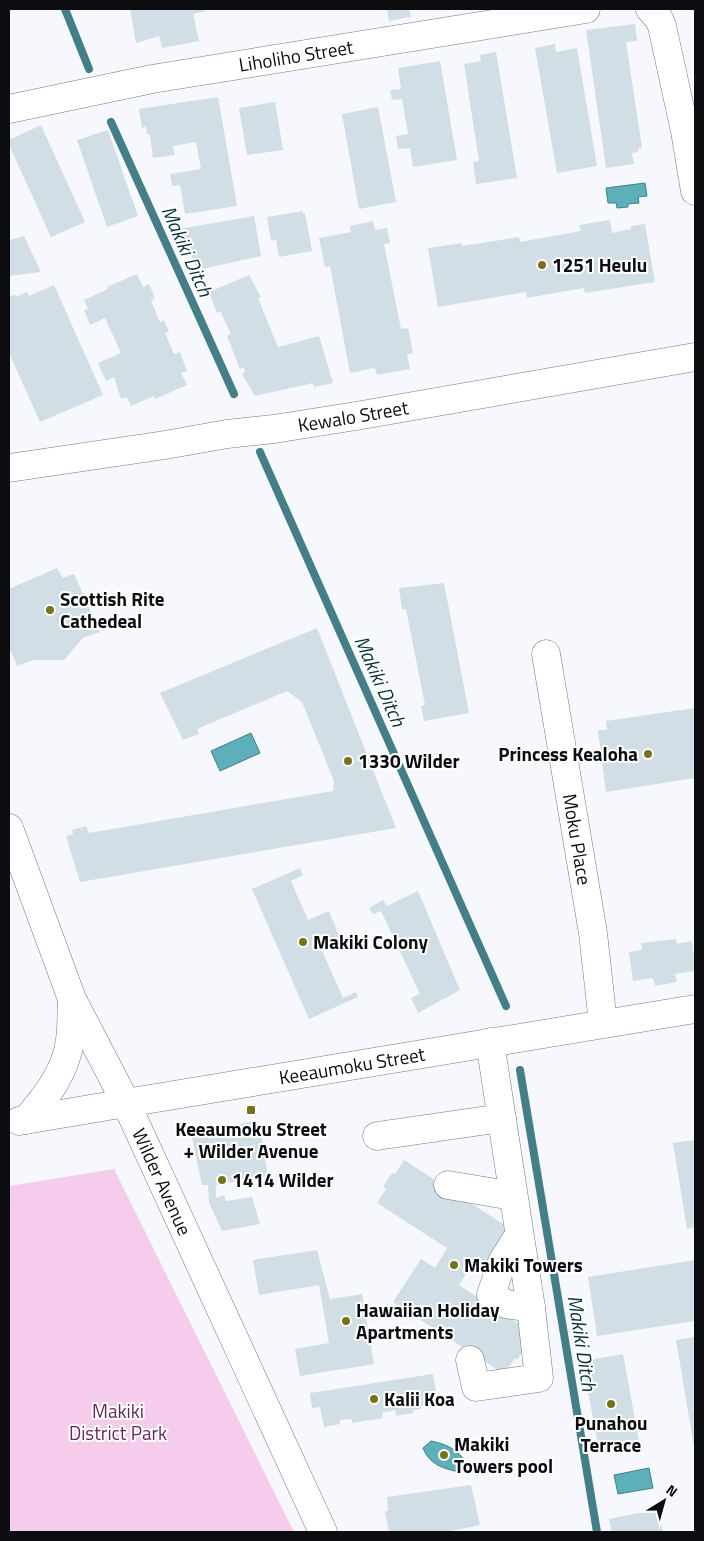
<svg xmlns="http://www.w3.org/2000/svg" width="704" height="1541" font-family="'Titillium Web',sans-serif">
<rect width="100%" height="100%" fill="#f6f8fd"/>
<path fill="#f5cceb" d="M114 1169 294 1532H9V1186Z"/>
<g fill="#5db0ba" stroke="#447f87">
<path d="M645 183 647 196 638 197 639 203 628 204V207L617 208 616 203H608L606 188Z"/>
<path d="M251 733 260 753 220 771 211 751Z"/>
<path d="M431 1441C446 1444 457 1449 466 1462L460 1472C443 1469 429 1464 423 1448Z"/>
<path d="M649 1468 653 1488 618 1494 614 1475Z"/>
</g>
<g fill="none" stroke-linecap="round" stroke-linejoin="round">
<g stroke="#447f87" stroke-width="8">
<path d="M65 9 89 69"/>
<path d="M111 122 234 394"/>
<path d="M260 452 506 1006"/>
<path d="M520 1070 597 1532"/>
</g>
</g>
<g fill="#d2dee5">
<path d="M130 9H205L206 11 193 14 199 41 162 48 159 36 136 43Z"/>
<path d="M387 9H409L411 17 389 21Z"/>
<path d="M635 24 637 41 626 42 642 148 638 149V152L632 153 634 164 606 168 586 30Z"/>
<path d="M555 44 556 52 577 48 597 166 557 173 535 48Z"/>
<path d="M496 52 517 178 476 184 473 162 479 161 464 64 481 61 480 55Z"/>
<path d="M440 61 457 160 413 167 410 148 398 149 396 136 408 134 402 99 392 100 390 90 401 89 398 68Z"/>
<path d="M218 97 237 206 185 214 180 185 172 186 170 174 201 169 196 142 173 146 175 155 153 158 150 135 147 134 146 126 142 128 139 109Z"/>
<path d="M275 102 283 150 247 155 239 108Z"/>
<path d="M378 107 396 202 359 209 342 114Z"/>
<path d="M41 125 85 222 51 237 9 145V140Z"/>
<path d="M108 130 138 216 107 227 77 140Z"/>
<path d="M303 211V214L305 213 312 251 279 257 276 240 271 241 267 217Z"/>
<path d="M254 216 261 256 198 270 179 229Z"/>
<path d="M610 220 612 233 631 229V226L645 224 655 282 585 293 584 288 527 298 526 292 438 307 428 248 462 243V246L519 237 520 242 581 231 579 225Z"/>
<path d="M373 221 375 230 387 228 390 243 384 244 401 329 408 328 413 353 407 354 410 369 377 375 375 368 350 373 330 266 325 267 319 238 351 232 350 226Z"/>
<path d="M24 236 41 272 9 276V240Z"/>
<path d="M137 274 143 287 149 284 155 298 151 301 160 322 164 320 169 331 165 333 174 354 180 352 187 371 181 373 187 385 155 399 154 396 131 406 127 397 121 399 114 377 106 381 98 363 121 353 105 318 90 325 84 310 88 309 84 300 108 289 107 287Z"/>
<path d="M249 275 261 297 258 298 278 347 319 336 333 383 314 387 313 383 255 396 242 374 245 372 244 367 240 369 227 336 231 334 220 311 217 313 209 292Z"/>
<path d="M54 285 103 395 40 422 9 353V297L15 294 16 297 27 292 29 296Z"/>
<path d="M57 568 63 578 74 574 100 632 83 638 64 660H33L17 666 9 647V589Z"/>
<path d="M444 583 469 713 424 721 421 706 425 705 406 609H402L399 588Z"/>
<path d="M317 628 396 828 80 882 66 836 73 834 72 830 86 826 89 833 333 791 334 781 302 702 287 691 197 729 199 734 183 740 160 693Z"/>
<path d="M695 708V778L606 792 598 730H607L606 721Z"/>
<path d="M300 868 303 875 291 881 308 920 329 911 340 938 320 946 343 998 356 992 358 997 309 1019 252 889Z"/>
<path d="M418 891 460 990 418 1013 411 998 420 994 381 911 373 914 369 908 383 900 387 906Z"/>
<path d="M676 939 677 944 692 941 695 971 675 974 677 982 655 986 653 978 633 981 629 952 642 950 641 943Z"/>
<path d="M255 1121 256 1128H260L268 1176 216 1185V1198L224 1195 226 1201 252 1197 260 1224 222 1231 209 1203 208 1185H202L191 1133Z"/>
<path d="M695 1140V1227L687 1229 673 1143Z"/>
<path d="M404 1160 514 1231 487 1272 473 1263 459 1285 530 1331 526 1346 517 1360 515 1358 504 1374 393 1302 421 1259 435 1268 447 1248 377 1203 386 1189 383 1186 392 1173 395 1174Z"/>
<path d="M317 1250 330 1299 362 1294 374 1364 300 1376 295 1349 329 1343 319 1285 259 1295 253 1260Z"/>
<path d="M695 1260V1321L597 1336 588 1277Z"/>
<path d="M695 1337V1447H694L676 1340Z"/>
<path d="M623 1354 640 1447 600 1454 582 1361Z"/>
<path d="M433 1374 438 1404 421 1406V1409L413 1410V1413L396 1416 395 1410 382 1413 383 1418 352 1423V1419L340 1420V1424L324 1427 320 1407 312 1408 310 1393Z"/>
<path d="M471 1485 480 1525 447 1532H389L385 1512 388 1510 387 1497Z"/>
<path d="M658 1509 663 1532H612L609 1519Z"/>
</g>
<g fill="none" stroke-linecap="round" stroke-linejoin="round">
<g stroke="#757882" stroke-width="29">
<g id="minor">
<path d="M650 9 659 19 662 26 685 131 695 191"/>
<path id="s1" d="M9 109 152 79 586 9"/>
<path id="s2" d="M9 468 165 445 227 434 274 429 356 416 695 357"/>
<path id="s3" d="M546 654 593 933 603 1023"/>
<path id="s4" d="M126 1103 695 1009"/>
<path d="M377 1136 502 1118"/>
<path d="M448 1185 513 1196"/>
<path d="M519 1235 502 1262 491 1295 506 1304 531 1308"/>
<path d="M470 1360 476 1387 539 1378 531 1308 490 1042"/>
</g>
</g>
<g stroke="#757882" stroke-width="29">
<g id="major">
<path id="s5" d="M9 828 72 999 126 1103 323 1532"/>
<path d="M26 1120C46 1097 66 1072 70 1040 72 1027 71 1014 72 1001"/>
<path d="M19 1121 126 1103"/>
</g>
</g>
<use href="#minor" stroke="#fff" stroke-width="28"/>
<use href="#major" stroke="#fff" stroke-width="28"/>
</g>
<g fill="#767419" stroke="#fff" stroke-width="2">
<circle cx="542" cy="265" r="5"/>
<circle cx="50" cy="610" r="5"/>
<circle cx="648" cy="754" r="5"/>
<circle cx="348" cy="761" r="5"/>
<circle cx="303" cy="942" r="5"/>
<rect x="246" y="1105" width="10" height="10" rx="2.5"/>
<circle cx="222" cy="1180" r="5"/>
<circle cx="454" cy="1265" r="5"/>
<circle cx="346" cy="1321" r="5"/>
<circle cx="374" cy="1399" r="5"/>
<circle cx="611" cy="1404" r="5"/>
<circle cx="444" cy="1455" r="5"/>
</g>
<g text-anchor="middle" stroke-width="4" stroke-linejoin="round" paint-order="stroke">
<g font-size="19" fill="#0b0d10" stroke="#fff">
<text dy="7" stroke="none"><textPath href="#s1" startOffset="292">Liholiho Street</textPath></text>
<text dy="7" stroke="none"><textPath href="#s2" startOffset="348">Kewalo Street</textPath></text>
<text dy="7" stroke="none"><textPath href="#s3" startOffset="188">Moku Place</textPath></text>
<text dy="7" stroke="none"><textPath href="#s4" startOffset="229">Keeaumoku Street</textPath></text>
<text dy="7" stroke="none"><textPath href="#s5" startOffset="386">Wilder Avenue</textPath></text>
</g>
<g font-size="19" font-weight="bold" fill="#0b0d10" stroke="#fff" text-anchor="start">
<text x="552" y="272">1251 Heulu</text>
<text x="60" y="606">Scottish Rite<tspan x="60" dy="22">Cathedeal</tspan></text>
<text x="638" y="761" text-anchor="end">Princess Kealoha</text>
<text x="358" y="768">1330 Wilder</text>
<text x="313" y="949">Makiki Colony</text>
<text x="251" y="1136" text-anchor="middle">Keeaumoku Street<tspan x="251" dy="22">+ Wilder Avenue</tspan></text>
<text x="232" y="1187">1414 Wilder</text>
<text x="464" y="1272">Makiki Towers</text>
<text x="356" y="1317">Hawaiian Holiday<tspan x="356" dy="22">Apartments</tspan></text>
<text x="384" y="1406">Kalii Koa</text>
<text x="611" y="1430" text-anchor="middle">Punahou<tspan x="611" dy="22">Terrace</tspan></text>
<text x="454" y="1451">Makiki<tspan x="454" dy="22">Towers pool</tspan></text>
</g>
<g font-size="19" fill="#67295d" stroke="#fff">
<text x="118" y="1418">Makiki<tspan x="118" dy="22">District Park</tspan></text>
</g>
<g font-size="20" font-style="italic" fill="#083236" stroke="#fff">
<text transform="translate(187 251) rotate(66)" y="7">Makiki Ditch</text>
<text transform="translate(380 681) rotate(66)" y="7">Makiki Ditch</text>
<text transform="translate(582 1343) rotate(81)" y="7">Makiki Ditch</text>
</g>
</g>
<rect width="704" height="1541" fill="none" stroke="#0b0d10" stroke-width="20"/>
<g transform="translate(664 1501) rotate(37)" stroke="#ffffff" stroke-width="4" paint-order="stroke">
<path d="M0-4L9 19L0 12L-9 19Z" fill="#0b0d10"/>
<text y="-8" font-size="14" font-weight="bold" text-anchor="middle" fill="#0b0d10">N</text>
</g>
</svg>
